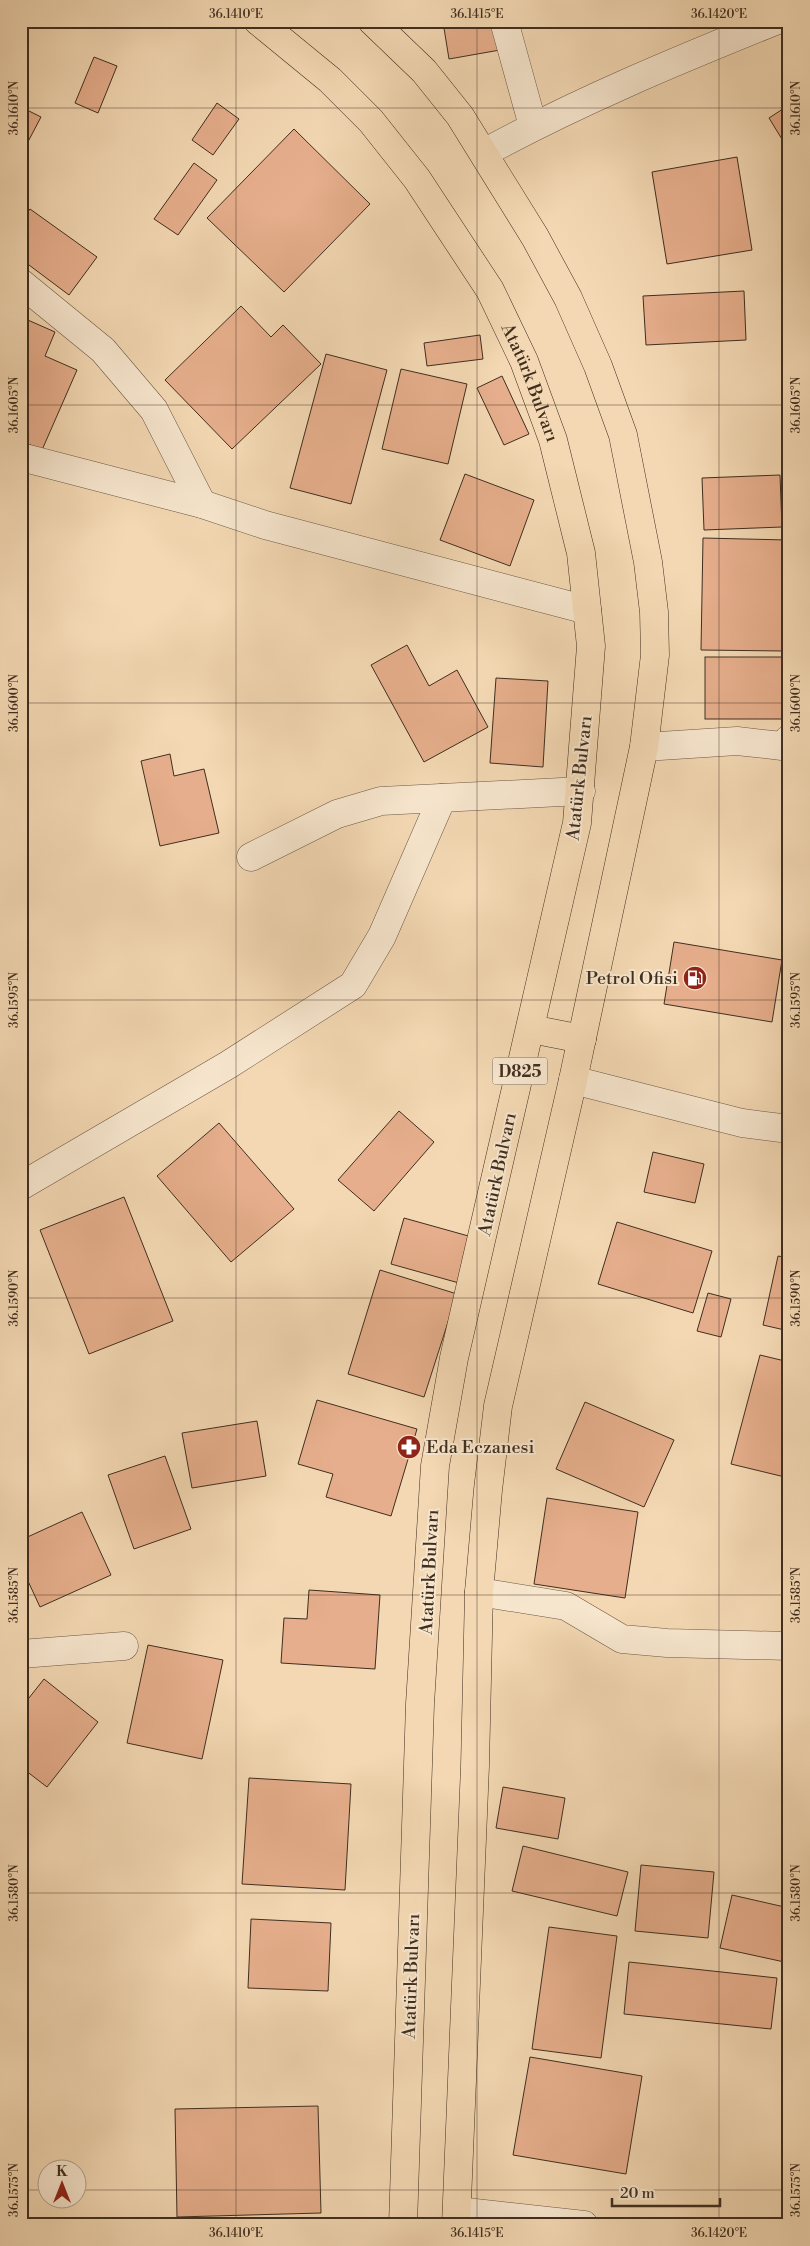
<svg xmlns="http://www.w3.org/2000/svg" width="810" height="2246" font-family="'Libre Bodoni',serif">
<rect width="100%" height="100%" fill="#f3d8b3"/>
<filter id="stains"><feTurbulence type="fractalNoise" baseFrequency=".004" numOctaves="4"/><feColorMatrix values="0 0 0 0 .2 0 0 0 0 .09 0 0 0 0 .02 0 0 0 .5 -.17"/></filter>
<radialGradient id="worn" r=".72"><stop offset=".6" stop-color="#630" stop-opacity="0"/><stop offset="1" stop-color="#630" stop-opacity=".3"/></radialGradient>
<g fill="#e6ae8c" stroke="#402e1f">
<path d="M495 21 500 50 449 59 443 22Z"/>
<path d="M94 57 117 66 98 113 75 103Z"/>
<path d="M217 103 239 119 213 155 192 140Z"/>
<path d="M789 105V148L788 149 769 118Z"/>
<path d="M21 107 41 117 21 155Z"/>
<path d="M294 129 370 204 284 292 207 218Z"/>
<path d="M737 157 752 250 667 264 652 172Z"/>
<path d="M194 163 217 180 178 235 154 219Z"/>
<path d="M30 209 97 257 69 295 21 259V221Z"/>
<path d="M744 291 746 340 646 345 643 296Z"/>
<path d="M241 306 271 337 283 325 321 364 232 449 165 380Z"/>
<path d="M21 317 55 332 45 356 77 370 42 450 21 441Z"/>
<path d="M480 335 483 359 427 366 424 343Z"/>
<path d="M326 354 387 370 351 504 290 488Z"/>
<path d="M401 369 467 384 448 464 382 449Z"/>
<path d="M502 376 529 434 504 445 477 388Z"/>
<path d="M465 474 534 500 510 566 440 540Z"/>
<path d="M780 475 782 527 704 530 702 478Z"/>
<path d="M703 538 787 540 784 651 701 650Z"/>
<path d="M407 645 429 686 457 670 488 727 424 762 371 665Z"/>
<rect x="705" y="657" width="84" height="62"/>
<path d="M496 678 548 681 543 767 490 763Z"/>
<path d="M170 754 174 776 204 769 219 833 160 846 141 761Z"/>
<path d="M674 942 782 960 772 1022 664 1004Z"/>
<path d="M399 1111 434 1142 374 1211 338 1180Z"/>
<path d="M219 1123 294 1209 231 1262 157 1176Z"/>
<path d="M653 1152 704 1164 695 1203 644 1192Z"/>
<path d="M124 1197 173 1321 89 1354 40 1230Z"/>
<path d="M404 1218 472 1237 459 1283 391 1264Z"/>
<path d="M617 1222 712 1251 693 1313 598 1284Z"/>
<path d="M778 1256 789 1258V1331L763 1325Z"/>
<path d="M380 1270 457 1294 424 1397 348 1374Z"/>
<path d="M708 1293 731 1299 721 1337 697 1331Z"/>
<path d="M760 1355 789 1362V1478L731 1464Z"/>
<path d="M317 1400 417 1429 391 1516 326 1497 333 1474 298 1464Z"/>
<path d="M585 1402 674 1440 644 1507 556 1469Z"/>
<path d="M257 1421 266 1476 192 1488 182 1433Z"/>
<path d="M165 1456 191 1529 134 1549 108 1475Z"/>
<path d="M547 1498 638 1512 625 1598 534 1584Z"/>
<path d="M82 1512 111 1575 40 1607 21 1566V1540Z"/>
<path d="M309 1590 380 1595 375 1669 281 1663 284 1618 307 1619Z"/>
<path d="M148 1645 223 1660 202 1759 127 1743Z"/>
<path d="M44 1679 98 1722 47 1787 21 1767V1708Z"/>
<path d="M249 1778 351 1784 345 1890 242 1884Z"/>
<path d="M503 1787 565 1798 558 1839 496 1828Z"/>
<path d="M523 1846 628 1872 617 1916 512 1891Z"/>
<path d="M641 1865 714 1872 708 1938 635 1931Z"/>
<path d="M732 1895 789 1908V1963L720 1948Z"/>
<path d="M251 1919 331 1923 328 1991 248 1988Z"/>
<path d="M549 1927 617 1936 601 2058 532 2049Z"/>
<path d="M629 1962 777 1978 771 2029 624 2014Z"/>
<path d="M530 2057 642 2076 626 2174 513 2155Z"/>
<path d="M318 2106 321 2213 177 2217 175 2109Z"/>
</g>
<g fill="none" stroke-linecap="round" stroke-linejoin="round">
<g stroke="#6d5844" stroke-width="29">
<g id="minor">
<path d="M504 21 533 126"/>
<path d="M484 153C577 102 676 61 775 21"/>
<path d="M21 283 103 350 154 410 202 504"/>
<path d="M21 457 202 504 265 525 587 610"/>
<path d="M644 747 737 741 782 746 789 739"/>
<path d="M251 857 337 814 381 801 581 791"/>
<path d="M573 1080 742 1123 789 1129"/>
<path d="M21 1186 228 1065 353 985 382 936 442 798"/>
<path d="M479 1592 566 1606 622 1639 667 1643 789 1646"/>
<path d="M21 1654 124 1646"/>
<path d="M457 2211 584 2225"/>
</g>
</g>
<g stroke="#402e1f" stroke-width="29">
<g id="highway">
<path id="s1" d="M258 21 330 80 371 121 417 179 490 290 524 361 553 440 581 553 591 646 577 823 454 1358 435 1466 420 1704 403 2225"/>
<path d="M372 21 424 71 460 116 535 237 568 298 598 366 623 435 648 562 654 612 655 655 644 747 573 1080 498 1406 488 1490 479 1592 475 1766 456 2225"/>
<path d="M531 1029 582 1039"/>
</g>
</g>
<use href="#minor" stroke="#f7e6ce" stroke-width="28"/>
<use href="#highway" stroke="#f3d8b3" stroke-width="28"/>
</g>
<path fill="none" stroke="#402e1f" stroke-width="1" stroke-opacity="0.45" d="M236 21V2225M477 21V2225M719 21V2225M21 108H789M21 405H789M21 703H789M21 1000H789M21 1298H789M21 1595H789M21 1893H789M21 2190H48M78 2190H789"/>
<defs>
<g id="fuel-disc" transform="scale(1.25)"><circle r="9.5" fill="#8f2418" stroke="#f7e6ce"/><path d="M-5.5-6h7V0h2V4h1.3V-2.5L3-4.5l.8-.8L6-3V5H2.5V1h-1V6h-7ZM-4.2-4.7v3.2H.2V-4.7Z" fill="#fff"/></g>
<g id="pharmacy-disc" transform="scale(1.25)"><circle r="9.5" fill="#8f2418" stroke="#f7e6ce"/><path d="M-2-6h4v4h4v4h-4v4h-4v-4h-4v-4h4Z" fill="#fff"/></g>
</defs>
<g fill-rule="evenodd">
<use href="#fuel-disc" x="695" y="978"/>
<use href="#pharmacy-disc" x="409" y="1447"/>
</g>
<g text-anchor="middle" stroke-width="4" stroke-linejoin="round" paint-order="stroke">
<rect fill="#f7e6ce" stroke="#776554" stroke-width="1" x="492.5" y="1057.5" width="55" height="27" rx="4"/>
<g font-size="16" font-weight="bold" fill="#402e1f">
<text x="520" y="1077">D825</text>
</g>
<g font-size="18" fill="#402e1f" stroke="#f7e6ce">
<text dy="6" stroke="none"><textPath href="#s1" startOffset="459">Atatürk Bulvarı</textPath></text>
<text transform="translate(579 778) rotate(-84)" y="6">Atatürk Bulvarı</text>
<text transform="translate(497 1174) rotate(-78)" y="6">Atatürk Bulvarı</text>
<text transform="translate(429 1572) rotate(-87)" y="6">Atatürk Bulvarı</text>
<text transform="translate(411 1976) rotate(-88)" y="6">Atatürk Bulvarı</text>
</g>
<g font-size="18" fill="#402e1f" stroke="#f7e6ce" text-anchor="end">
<text x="678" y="984">Petrol Ofisi</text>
<text x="426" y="1453" text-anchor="start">Eda Eczanesi</text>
</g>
</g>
<rect width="810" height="2246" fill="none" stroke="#f3d8b3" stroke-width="55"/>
<g transform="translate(62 2184)"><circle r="24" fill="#f7e6ce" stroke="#ae9c88"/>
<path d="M0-4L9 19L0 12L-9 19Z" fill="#8f2418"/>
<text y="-8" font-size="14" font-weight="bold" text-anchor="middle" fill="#402e1f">K</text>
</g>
<path d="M612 2198v8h108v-8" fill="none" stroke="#402e1f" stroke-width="2.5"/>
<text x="620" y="2198" font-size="15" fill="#402e1f" stroke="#f7e6ce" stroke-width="4" paint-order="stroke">20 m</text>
<rect x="28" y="28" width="754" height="2190" fill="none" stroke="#402e1f" stroke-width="2"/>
<g font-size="12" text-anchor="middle" fill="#402e1f">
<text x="236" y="18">36.1410°E</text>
<text x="477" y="18">36.1415°E</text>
<text x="719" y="18">36.1420°E</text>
<text transform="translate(14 108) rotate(-90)" y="4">36.1610°N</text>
<text transform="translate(796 108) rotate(-90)" y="4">36.1610°N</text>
<text transform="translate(14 405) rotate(-90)" y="4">36.1605°N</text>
<text transform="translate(796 405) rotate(-90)" y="4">36.1605°N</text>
<text transform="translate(14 703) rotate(-90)" y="4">36.1600°N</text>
<text transform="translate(796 703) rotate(-90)" y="4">36.1600°N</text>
<text transform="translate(14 1000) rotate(-90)" y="4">36.1595°N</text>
<text transform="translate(796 1000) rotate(-90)" y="4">36.1595°N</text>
<text transform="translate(14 1298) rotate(-90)" y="4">36.1590°N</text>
<text transform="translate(796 1298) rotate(-90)" y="4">36.1590°N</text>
<text transform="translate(14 1595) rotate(-90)" y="4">36.1585°N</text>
<text transform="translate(796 1595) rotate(-90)" y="4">36.1585°N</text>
<text transform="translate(14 1893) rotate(-90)" y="4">36.1580°N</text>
<text transform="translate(796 1893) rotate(-90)" y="4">36.1580°N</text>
<text transform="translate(14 2190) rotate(-90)" y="4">36.1575°N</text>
<text transform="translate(796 2190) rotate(-90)" y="4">36.1575°N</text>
<text x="236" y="2237">36.1410°E</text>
<text x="477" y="2237">36.1415°E</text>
<text x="719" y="2237">36.1420°E</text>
</g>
<rect width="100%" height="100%" filter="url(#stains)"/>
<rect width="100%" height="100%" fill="url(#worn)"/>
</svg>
